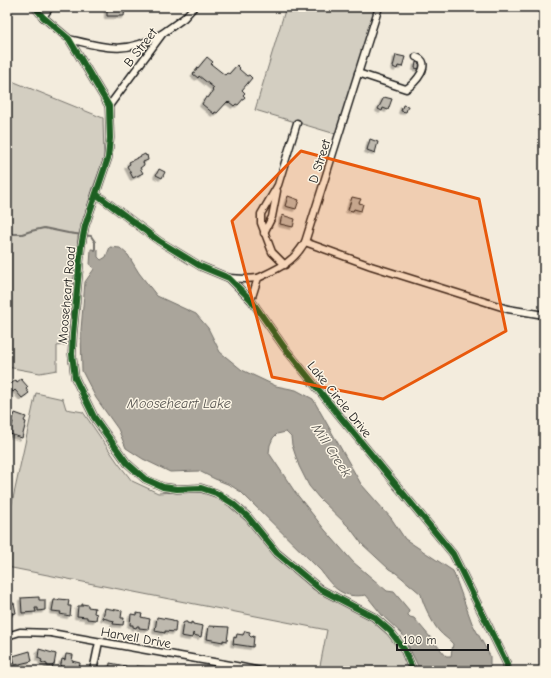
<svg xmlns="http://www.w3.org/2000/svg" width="551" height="678" font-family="'Comic Neue',sans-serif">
<defs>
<filter id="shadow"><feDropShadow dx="-2.5" dy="2.5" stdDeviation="0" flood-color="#0004"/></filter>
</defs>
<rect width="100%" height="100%" fill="#f3ecdd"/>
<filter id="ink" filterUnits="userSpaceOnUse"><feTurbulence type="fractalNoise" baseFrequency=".025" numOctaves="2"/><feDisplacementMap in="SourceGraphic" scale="8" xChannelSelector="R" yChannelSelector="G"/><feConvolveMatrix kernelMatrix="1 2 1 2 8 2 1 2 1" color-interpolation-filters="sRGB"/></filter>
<g filter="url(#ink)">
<g fill="#d3cec1" stroke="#78756e">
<path d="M286 7H379L339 135 255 110Z"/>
<path d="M7 79 103 118 104 158 93 188 78 237 70 344 57 346V370L40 373 7 367Z"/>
<path d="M36 393 63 399 66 409 83 412 118 463 132 481 158 493 192 491 210 494 231 507 250 524 278 557 313 589 351 607 376 623 397 643 410 671H319L327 630 7 567V526Z"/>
</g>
<path fill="#aaa59b" stroke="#716e68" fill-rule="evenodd" d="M110 247 120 248 128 255 139 273 157 296 196 314 208 328 220 352 242 370 276 386 296 390 313 399 361 484 391 518 405 539 453 571 472 623 490 656V671H418V666L403 635 382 615 366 595C343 599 333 588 321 571L241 492 230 485 215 479 199 471 170 472 143 459 126 448 118 429 96 398 82 371 81 330 85 282 94 269 90 265 91 249 98 250V257L101 260 106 257ZM286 432 291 437 292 445 299 466 309 486 319 498 350 528 362 544 389 569 396 573 421 594C422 603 433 624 439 631 443 636 449 639 453 644L451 656H446L414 618 410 617 408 615 409 610 394 592 387 591 353 562 325 530 295 492 269 453 270 445 273 438 277 434Z"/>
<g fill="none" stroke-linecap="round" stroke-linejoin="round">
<path stroke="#716e68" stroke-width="2" d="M7 234H22L31 231 44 228 68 233 91 236 95 242V250"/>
</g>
<g fill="#beb9ae" stroke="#1c1c1c" filter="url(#shadow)">
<path d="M107 7H125L124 16H107Z"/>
<path d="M396 55 405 57 402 67 398 66 397 69 393 67Z"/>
<path d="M207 57 213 62 211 64 225 75 227 73 229 74 237 65 240 68 239 69 247 76 249 75 252 78 242 90 245 93 243 95 245 97 238 105 236 104 234 106 229 102 228 103 227 102 217 113 215 112 214 114 202 104 206 97 208 98 213 91 212 90 214 88 199 76 198 78 193 74Z"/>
<path d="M416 62 421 64 419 69 415 68Z"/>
<path d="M384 97 392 99 388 110 383 108 382 111 378 109Z"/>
<path d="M403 105 408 106 406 112 401 111Z"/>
<path d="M370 139 378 142 375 153 367 150Z"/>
<path d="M145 154 146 156 147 155 148 160 143 162 144 165 140 168 143 173 133 178 127 166 130 164 129 162Z"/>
<path d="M159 169 165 172 162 178 156 175Z"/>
<path d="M288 196 299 200 296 209 285 206Z"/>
<path d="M352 197 361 199 359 203 363 204 361 211 354 209 353 211 348 210Z"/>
<path d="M282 215 295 219 293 227 280 224Z"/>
<path d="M21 379 28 387 26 389 29 393 22 398 15 390 13 392 8 386 16 380 17 382Z"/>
<path d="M15 413 26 417 24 421 26 422 22 438 10 434 11 431H10L13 422 11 421 13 416H14Z"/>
<path d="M39 597V600H45V610L38 611V608H35L36 612 22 613 21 598Z"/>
<path d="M59 599 69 600 68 606H71L70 616 60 614 61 612 52 611 54 600H58Z"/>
<path d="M14 603 16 613 7 615V604Z"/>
<path d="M82 604 88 605V607L95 608 94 613 97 614 96 620 87 619V617L77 616 78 606H82Z"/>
<path d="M105 608 122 611 121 618H124L123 625 113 624 114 621 103 618Z"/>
<path d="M137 613 142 614 141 617 150 619 148 629 139 628V626H137L136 628 133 627V625H130L131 614 137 615Z"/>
<path d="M157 617 173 620 172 621 176 622 175 632 165 631V633L155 631Z"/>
<path d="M185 622H187V623L191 624V622L193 623V624L203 626 201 637 194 635V634L193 633 192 638 181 636 183 623Z"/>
<path d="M209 626 229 627 227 641 223 640V642L207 639Z"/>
<path d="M245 631 250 632 249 635 251 637 254 636 253 647 233 644 234 637 236 638 237 634 243 635Z"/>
<path d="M39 649 56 654 54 665H53L52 667 47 666V664L41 662 42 660 38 658Z"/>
<path d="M30 651 32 661 15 665 13 656Z"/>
<path d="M66 654 73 655 72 661 80 663 79 671H66L60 669 62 659 65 660Z"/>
<path d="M110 663 126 666V670L127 671H109Z"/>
<path d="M136 666 145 667V671H135Z"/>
</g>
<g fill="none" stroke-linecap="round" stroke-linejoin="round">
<g stroke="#1c1c1c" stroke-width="9">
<g id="minor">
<path d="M35 7 43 17 69 39 109 106 110 138 108 158 85 226 81 247 73 334 72 354 75 378 94 417 127 463 145 479 163 487 177 489 201 488 216 493 232 503 248 517 277 553 320 589 374 617 390 631 404 649 413 671"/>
<path d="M43 17 50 7"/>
<path d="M69 39C106 48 126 55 161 34"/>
<path d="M358 73 406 89C415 84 434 62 416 57"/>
<path d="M109 106 163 33 184 18 194 7"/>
<path d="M96 194 159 241 200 266 229 278 251 300 284 347 338 414 453 554 507 664 506 671"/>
<path d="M264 233 272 217 277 191"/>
<path d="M305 242 371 266 508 309 544 315"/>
<path d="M285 265 272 252 261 223V214L278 185 297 123"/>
<path d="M229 278 245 279 258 278"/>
<path d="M251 300 258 278C279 268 293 263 305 242L379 7"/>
<path d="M7 636 20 632 51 633 236 666 260 671"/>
<path d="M93 671 99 642"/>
</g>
</g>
<use href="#minor" stroke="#fcf5e5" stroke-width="6"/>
<g stroke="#fcf5e5" stroke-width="8">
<g id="cycleway">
<path d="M35 7 43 17 69 39 109 106 110 138 108 158 85 226 81 247 73 334 72 354 75 378 94 417 127 463 145 479 163 487 177 489 201 488 216 493 232 503 248 517 277 553 320 589 374 617 390 631 404 649 413 671"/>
<path d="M96 194 159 241 200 266 229 278 251 300 284 347 338 414 453 554 507 664 506 671"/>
</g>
</g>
<use href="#cycleway" stroke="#1b5e20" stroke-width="6"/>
</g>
</g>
<path fill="#e8590c" fill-opacity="0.2" stroke="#e8590c" stroke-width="3" stroke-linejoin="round" d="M301 151 479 199 506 331 383 399 272 377 232 221Z"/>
<g text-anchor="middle" stroke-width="3" stroke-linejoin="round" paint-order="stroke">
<g font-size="13" fill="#1c1c1c" stroke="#fcf5e5">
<text transform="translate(140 47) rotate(-52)" y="5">B Street</text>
<text transform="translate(319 161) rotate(-72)" y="5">D Street</text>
<text transform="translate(66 295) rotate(-85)" y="5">Mooseheart Road</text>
<text transform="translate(340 399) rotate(51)" y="5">Lake Circle Drive</text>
<text transform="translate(136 637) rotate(10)" y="5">Harvell Drive</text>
</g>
<g font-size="14" font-style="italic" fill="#55534f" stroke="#fcf5e5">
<text x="179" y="408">Mooseheart Lake</text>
<text transform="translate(332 450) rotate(57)" y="5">Mill Creek</text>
</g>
</g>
<rect width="551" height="678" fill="none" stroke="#fcf5e5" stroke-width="24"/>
<rect x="12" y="12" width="527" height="654" fill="none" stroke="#1c1c1c" stroke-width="1.5" filter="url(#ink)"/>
<path d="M397 644v6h91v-6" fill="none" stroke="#1c1c1c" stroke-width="2"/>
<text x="403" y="644" font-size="12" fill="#1c1c1c" stroke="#fcf5e5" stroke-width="3" paint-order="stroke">100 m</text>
</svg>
